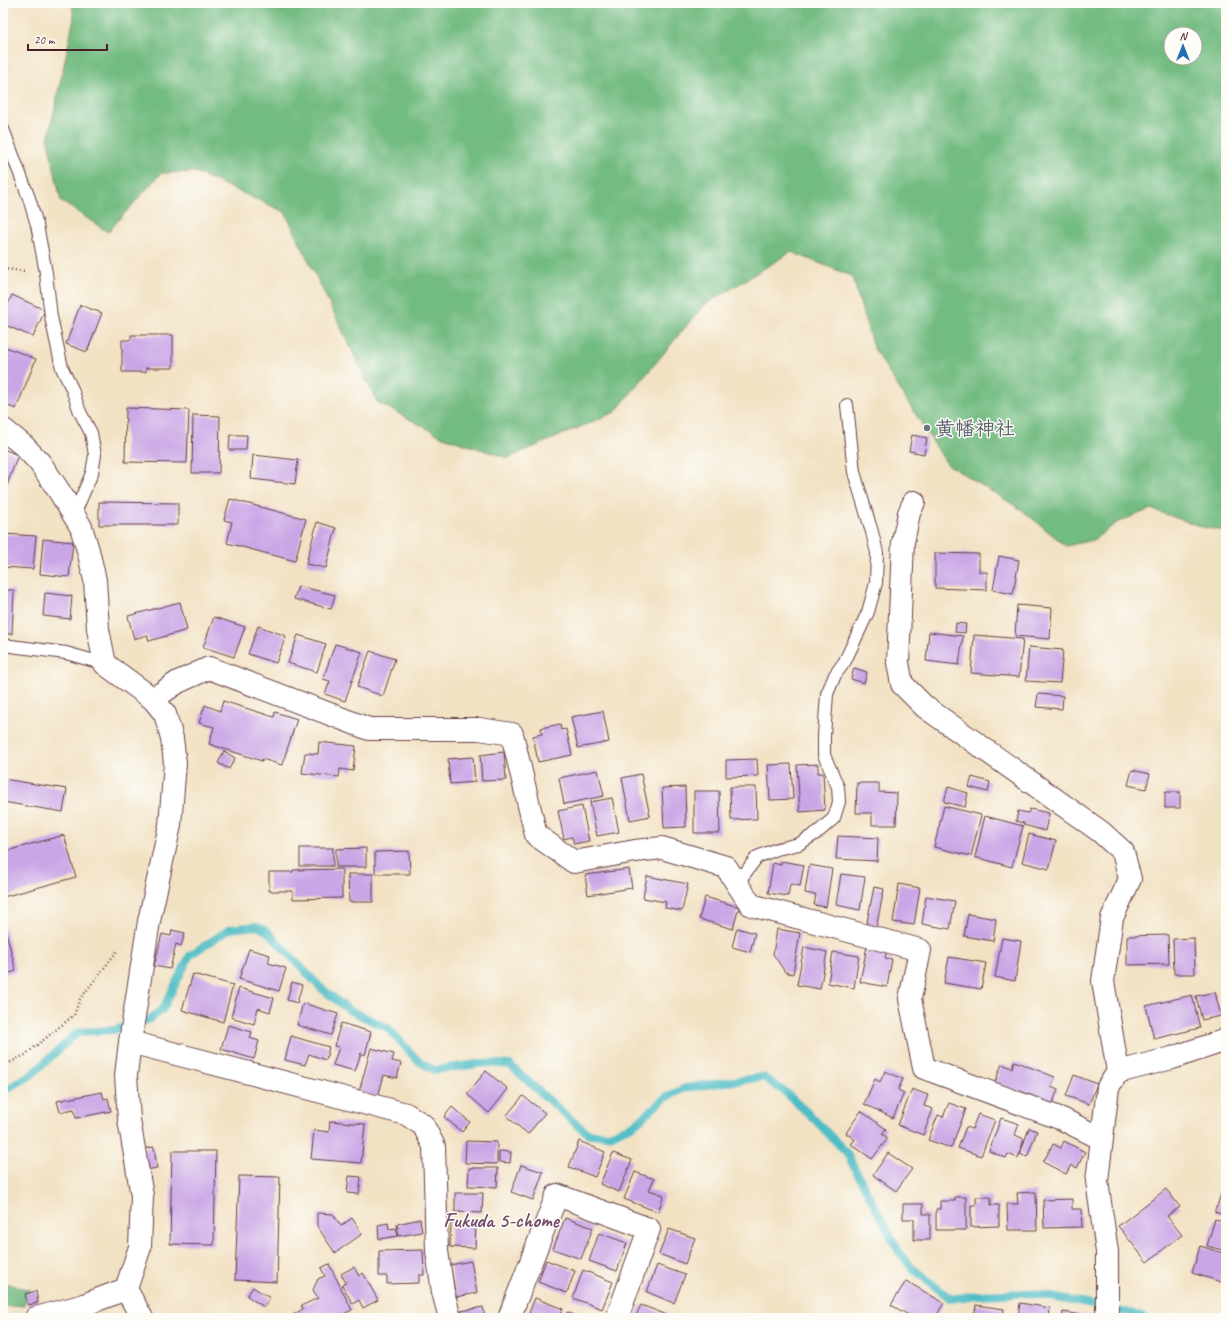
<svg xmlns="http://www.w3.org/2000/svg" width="1229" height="1321" font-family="Caveat,'Klee One',sans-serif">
<rect width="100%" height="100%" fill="#fdfcf7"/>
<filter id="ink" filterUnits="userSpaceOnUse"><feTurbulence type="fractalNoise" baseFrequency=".025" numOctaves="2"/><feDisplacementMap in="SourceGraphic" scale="8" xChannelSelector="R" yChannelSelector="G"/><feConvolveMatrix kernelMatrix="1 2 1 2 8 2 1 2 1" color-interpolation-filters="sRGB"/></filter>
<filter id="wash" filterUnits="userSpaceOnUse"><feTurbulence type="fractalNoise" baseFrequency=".012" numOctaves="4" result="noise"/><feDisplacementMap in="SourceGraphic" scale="16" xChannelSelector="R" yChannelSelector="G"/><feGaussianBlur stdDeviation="0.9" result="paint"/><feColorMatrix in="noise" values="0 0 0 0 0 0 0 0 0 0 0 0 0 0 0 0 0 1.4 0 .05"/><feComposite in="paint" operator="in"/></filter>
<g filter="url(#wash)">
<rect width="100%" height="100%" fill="#f2e2c4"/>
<g fill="#72bb81" stroke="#5e6d56" fill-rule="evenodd">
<path d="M72 3H1226V531L1202 527 1151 509 1118 522 1093 540 1066 546 1022 510 947 464 873 347 852 276 791 252 703 306 615 412 508 458 443 437 377 402 285 212 195 172 161 173 108 232 61 201 48 140 74 18ZM1171 34H1195V58H1171Z"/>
<path d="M3 1284H9L29 1290 24 1305 3 1307Z"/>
</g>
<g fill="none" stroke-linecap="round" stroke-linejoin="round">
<path stroke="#4fbdc6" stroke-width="8" d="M3 1091 30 1076 78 1032 114 1030 150 1019 163 1009 190 955 230 929 257 926 267 931 320 987 349 1010 388 1028 417 1060 434 1070 485 1063 510 1065 570 1119 589 1134 609 1135 634 1125 665 1098 685 1088 763 1077 785 1092 812 1117 846 1152 899 1252 912 1268 951 1299 976 1295 1031 1293 1128 1312 1144 1318"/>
</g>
<g id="blocks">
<g fill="#c9a6e6">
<path d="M12 295 45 310 33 337 3 324V315Z"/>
<path d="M80 305 102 313 87 352 66 344Z"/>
<path d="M131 335H173V368H146V372H122V340H131Z"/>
<path d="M3 346 36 359 16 409 3 404Z"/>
<path d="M126 408 189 410 187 463 125 462Z"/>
<path d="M193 415 220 416 219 473H192Z"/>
<path d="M230 435H247L246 450H229Z"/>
<path d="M912 435 927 438 924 454 909 451Z"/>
<path d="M3 449 18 455 4 493H3Z"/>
<path d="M253 455 298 460 295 484 251 479Z"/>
<path d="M230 499 306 519 295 561 227 543 232 522 224 520Z"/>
<path d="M99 502 178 503V525H99Z"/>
<path d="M317 522 336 528 326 568 306 564Z"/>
<path d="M3 534 36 536 33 569 3 567Z"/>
<path d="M43 539 73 542 69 577 40 574Z"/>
<path d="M935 553 979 554V572H987V590L935 588Z"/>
<path d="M999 556 1019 560 1013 594 993 590Z"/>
<path d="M298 586 335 595 331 609 294 599Z"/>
<path d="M3 590H14L12 634H3Z"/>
<path d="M45 593 72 596 70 619 43 616Z"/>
<path d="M180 602 187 630 149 641 147 635 134 639 128 616Z"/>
<path d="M1017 605 1052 608 1050 639 1015 636Z"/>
<path d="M214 617 245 627 234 657 203 647Z"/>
<path d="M956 623 966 624 965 633 955 632Z"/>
<path d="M258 626 286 636 276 663 248 654Z"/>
<path d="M929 632 963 636 959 665 926 661Z"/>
<path d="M298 635 326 644 317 672 288 663Z"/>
<path d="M974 635 1023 639 1019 677 971 673Z"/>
<path d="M335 644 362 652 345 701 325 694 330 681 323 679Z"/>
<path d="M1029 647 1063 650 1060 683 1026 681Z"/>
<path d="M370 651 395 659 383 696 357 687Z"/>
<path d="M854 668 867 672 864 683 851 679Z"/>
<path d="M1038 694 1063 696 1062 709 1036 707Z"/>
<path d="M223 701 274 717 275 712 297 719 282 765 262 759V761L209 744 214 727 199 723 205 705 220 711Z"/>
<path d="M603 711 609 742 578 748 571 717Z"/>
<path d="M560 724 561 730 566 729 572 755 538 762 533 736 542 734 541 728Z"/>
<path d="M319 742 356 746 353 771 340 769 339 777 302 773 305 753 318 754Z"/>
<path d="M224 751 235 758 229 769 218 763Z"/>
<path d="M504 752 506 780 482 781 480 755Z"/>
<path d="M473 757 475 782 450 784 448 759Z"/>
<path d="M757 759 758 776 726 777V760Z"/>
<path d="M791 764 793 799 770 800 768 765Z"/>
<path d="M818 764V773H823L825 810 800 812 797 765Z"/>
<path d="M598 770 604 796 564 804 559 778Z"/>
<path d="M1132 770 1150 774 1146 789 1128 785Z"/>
<path d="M641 774 650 816 630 820 622 778Z"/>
<path d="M972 777 990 782 988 792 969 787Z"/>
<path d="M3 779 67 789 63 812 3 802Z"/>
<path d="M857 783H879V792L897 793 896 825H872V813H856Z"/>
<path d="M685 787 686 827 664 828 662 788Z"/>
<path d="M730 787H756L757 819 731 820Z"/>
<path d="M948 787 968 793 965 807 944 802Z"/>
<path d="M694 791H719L720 833H694Z"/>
<rect x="1165" y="792" width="15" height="16"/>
<path d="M612 798 619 832 597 836 590 802Z"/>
<path d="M582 806 589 841 574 844 572 837 564 839 558 811Z"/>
<path d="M944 806 981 815 971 856 934 847Z"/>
<path d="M1030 809 1049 813 1045 831 1024 825V823L1016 821 1018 811 1028 813Z"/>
<path d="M985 816 1023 826 1012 867 975 857Z"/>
<path d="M1029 834 1056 841 1049 869 1022 862Z"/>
<path d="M64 835 76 877 3 897V852Z"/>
<path d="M838 836 878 838 877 861 836 859Z"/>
<rect x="300" y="848" width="33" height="18"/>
<path d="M366 848V867H336V849Z"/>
<path d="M409 851 410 874H375V852Z"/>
<path d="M781 861 804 865 800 886 790 884 788 896 768 893 773 863 781 865Z"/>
<path d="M809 865 832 869 826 907 814 905 816 895 805 893Z"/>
<path d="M342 869V898L293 899V891H269V872H293V870Z"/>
<path d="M629 869 632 888 588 895 585 875Z"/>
<path d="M348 874H373V902H349Z"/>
<path d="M841 874 865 877 860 910 836 905Z"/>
<path d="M647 876 688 884 682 911 665 908 666 902 643 898Z"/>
<path d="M899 884 920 888 914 925 893 922Z"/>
<path d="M874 887 884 889 876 929 866 927Z"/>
<path d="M926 896 955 901 950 929 922 924Z"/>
<path d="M705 897 739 907 733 929 699 919Z"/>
<path d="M968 914 996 919 993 941 964 936Z"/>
<path d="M3 928H5L16 971 3 975Z"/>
<path d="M737 928 755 933 750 952 732 947Z"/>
<path d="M777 929 800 933 793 974 785 972 773 954Z"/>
<path d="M172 930 185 933 181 946 176 944 170 969 154 966 162 934 171 936Z"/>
<path d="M1168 935 1169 964 1127 965V936Z"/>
<path d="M1002 938 1021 941 1015 981 995 977Z"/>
<path d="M1194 938 1195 974H1174L1173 939Z"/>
<path d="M867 946 887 949 885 958 892 959 887 987 860 982Z"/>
<path d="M804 947 827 952 820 989 797 985Z"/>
<path d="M249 949 270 955 268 963 286 968 279 991 239 979Z"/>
<path d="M833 952 859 956 854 988 828 983Z"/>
<path d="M949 957 986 963 981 989 944 983Z"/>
<path d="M193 974 233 985 223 1022 182 1010Z"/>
<path d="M292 982 302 985 297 1003 287 1000Z"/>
<path d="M239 988 274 998 270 1012 258 1008 254 1024 231 1017Z"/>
<path d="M1215 992 1221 1016 1202 1020 1196 996Z"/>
<path d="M1192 995 1200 1028 1154 1039 1146 1006Z"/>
<path d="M303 1003 338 1014 331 1035 297 1025Z"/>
<path d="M341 1023 371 1032 365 1055 361 1053 355 1071 333 1065 339 1047 334 1046Z"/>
<path d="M228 1025 252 1032 250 1038 259 1041 254 1059 221 1049Z"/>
<path d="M291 1036 329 1047 326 1060 309 1054 305 1065 285 1060Z"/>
<path d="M371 1048 394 1054 392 1061 401 1063 397 1078 384 1075 378 1097 359 1092Z"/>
<path d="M1014 1061 1055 1077 1051 1086 1058 1089 1052 1105 995 1082 1002 1064 1012 1068Z"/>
<path d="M486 1071 508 1089 489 1113 467 1094Z"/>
<path d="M885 1071 903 1079 898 1090 904 1093 893 1118 864 1104 875 1079 880 1082Z"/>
<path d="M1074 1075 1097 1084 1089 1104 1066 1096Z"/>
<path d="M912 1089 928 1095 924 1106 933 1109 923 1135 898 1125Z"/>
<path d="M102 1092 104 1099 108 1098 111 1111 76 1118 74 1109 60 1112 57 1101Z"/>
<path d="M523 1096 545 1113 528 1134 506 1116Z"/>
<path d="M949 1103 966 1109 951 1148 928 1140 938 1115 943 1117Z"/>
<path d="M452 1107 470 1122 462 1132 444 1117Z"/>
<path d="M861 1111 886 1129 882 1134 888 1138 872 1159 851 1144 855 1140 846 1133Z"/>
<path d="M978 1114 995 1120 981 1156 958 1148 966 1127 972 1129Z"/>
<path d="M1001 1118 1019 1124 1015 1135 1024 1139 1018 1158 1008 1154 1006 1158 989 1151Z"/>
<path d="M330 1121 365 1124 361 1163 311 1159 314 1130 329 1132Z"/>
<path d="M1029 1128 1037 1131 1027 1157 1020 1154Z"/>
<path d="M466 1141 497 1142V1164L465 1163Z"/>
<path d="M579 1141 605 1152 595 1177 569 1167Z"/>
<path d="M1064 1141 1085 1152 1077 1168 1071 1165 1066 1174 1043 1162 1053 1144 1061 1148Z"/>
<path d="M154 1147 157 1168 146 1170 143 1149Z"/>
<path d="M172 1151H216L214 1245 170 1244Z"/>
<path d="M499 1151 511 1152 510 1163 499 1162Z"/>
<path d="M613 1153 632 1160 619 1192 600 1184Z"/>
<path d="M888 1153 912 1169 896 1191 873 1175Z"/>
<path d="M521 1165 543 1172 533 1200 511 1192Z"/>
<path d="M469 1168H498L497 1187 468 1186Z"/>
<path d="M635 1172 654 1179 649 1190 664 1195 658 1212 624 1199Z"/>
<path d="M239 1176 280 1177 277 1282 235 1280Z"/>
<path d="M349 1176 361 1177 359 1194 347 1193Z"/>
<path d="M1223 1188 1226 1189V1216L1215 1212Z"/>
<path d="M1166 1189 1180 1207 1167 1216 1182 1235 1147 1262 1118 1226Z"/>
<path d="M1036 1192 1037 1230H1008L1007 1204H1018L1017 1193Z"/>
<path d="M455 1193H483L482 1213 455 1212Z"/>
<path d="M955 1197H966V1230H936V1209H940V1201H955Z"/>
<path d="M976 1197H991V1205H999V1226L971 1227V1205H976Z"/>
<path d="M1072 1199V1209H1081L1082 1227 1044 1228 1043 1200Z"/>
<path d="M903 1204H923V1214H930V1240H914V1219H903Z"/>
<path d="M317 1213 333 1214 341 1226 352 1218 362 1234 335 1253 317 1226Z"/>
<path d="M565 1218 593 1228 581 1259 553 1249Z"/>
<path d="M420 1219 422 1232 399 1236 397 1224Z"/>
<path d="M1215 1219 1226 1222V1251L1207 1246Z"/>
<path d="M451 1222 476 1223 475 1248 450 1247Z"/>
<path d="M388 1223 389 1229 396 1228 398 1236 379 1239 378 1225Z"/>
<path d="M669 1229 695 1238 685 1264 659 1254Z"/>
<path d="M599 1233 627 1243 617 1271 589 1261Z"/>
<path d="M1200 1246 1226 1254V1279L1225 1283 1192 1273Z"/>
<path d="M423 1250 424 1275H419V1283L387 1284V1276H379V1251Z"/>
<path d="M546 1260 575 1271 567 1293 538 1282Z"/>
<path d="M471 1261 477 1293 456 1297 450 1265Z"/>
<path d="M329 1264 352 1310 336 1318H290L289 1317 303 1309 301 1306 318 1298 313 1290 318 1279 325 1276 321 1268Z"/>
<path d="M657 1265 685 1275 674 1303 647 1292Z"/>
<path d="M354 1267 359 1276 363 1273 378 1300 363 1308 359 1300 353 1304 342 1285 346 1283 341 1274Z"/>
<path d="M583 1270 613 1282 602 1309 573 1298Z"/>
<path d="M906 1281 944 1303 935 1318H914L891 1305Z"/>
<path d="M253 1287 270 1298 264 1307 247 1296Z"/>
<path d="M36 1291 38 1303 28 1305 25 1294Z"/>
<path d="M535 1298 563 1309 559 1318H527Z"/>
<path d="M1020 1303 1050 1308 1049 1318H1018Z"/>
<path d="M641 1305 670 1316 669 1318H635Z"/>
<path d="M976 1305 1004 1309 1003 1318H974Z"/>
<path d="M483 1307 485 1318H462L461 1311Z"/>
<path d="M567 1312 582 1318H565Z"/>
<path d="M1063 1312 1089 1316V1318H1062Z"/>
</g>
</g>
</g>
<g filter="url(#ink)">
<use href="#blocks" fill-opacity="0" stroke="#633c42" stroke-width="1"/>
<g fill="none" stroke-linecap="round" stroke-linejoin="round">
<g stroke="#633c42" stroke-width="14">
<g id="lane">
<path d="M3 129 29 198 37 225 46 273 51 317 62 368 72 389 80 412 91 433 95 455 92 473 74 515"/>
<path d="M3 645 66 653 105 664"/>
<path d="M737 884 757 857 777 849 799 844 818 832 834 818 839 802 838 787 824 755V736L827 694 835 675 845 661 868 612 876 583 877 553 872 532 854 472 847 405"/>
</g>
</g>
<g stroke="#633c42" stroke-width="24">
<g id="street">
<path d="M3 429 24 446 40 463 59 491 81 527 88 550 95 580 98 629 105 664 153 699 165 714 172 738 175 763 170 825 149 921 130 1042 126 1075 129 1120 142 1196 140 1247 126 1289 142 1318"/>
<path d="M914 502 909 513 903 542 898 663 902 684 925 707 1101 832 1123 852 1130 879 1112 918 1103 981 1118 1072"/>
<path d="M153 699 178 682 209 668 369 729H479L512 734 536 835 574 862 635 851 662 848 726 867 751 905 920 950 910 999 924 1068 1062 1119 1102 1139"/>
<path d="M130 1042 406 1114 423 1125 434 1146 437 1251 443 1292 450 1318"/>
<path d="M36 1318 81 1306 126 1289"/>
<path d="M509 1318 557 1195 649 1229 617 1318"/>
<path d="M1107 1318V1252L1097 1181 1108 1087 1118 1072 1172 1058 1226 1040"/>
</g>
</g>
<g stroke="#633c42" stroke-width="2.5" stroke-dasharray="1 3" stroke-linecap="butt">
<path d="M3 269 26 271"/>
<path d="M3 1066 25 1055 74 1015 80 999 118 950"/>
</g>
<use href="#lane" stroke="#fff" stroke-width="12"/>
<use href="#street" stroke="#fff" stroke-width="22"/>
</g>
</g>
<circle fill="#6b7280" stroke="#fdfcf7" stroke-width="1.5" cx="927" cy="428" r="4"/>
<g text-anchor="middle" stroke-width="3" stroke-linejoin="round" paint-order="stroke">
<g font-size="20" font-weight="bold" fill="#5b616d" stroke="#fdfcf7" text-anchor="start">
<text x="935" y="435">黄幡神社</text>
</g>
<g font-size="21" font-weight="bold" fill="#764e6c" stroke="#fdfcf7">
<text x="501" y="1227">Fukuda 5-chome</text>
</g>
</g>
<rect width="1229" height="1321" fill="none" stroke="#fdfcf7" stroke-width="16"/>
<g transform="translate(1183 46)"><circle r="19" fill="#fdfcf7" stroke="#b5a4a5"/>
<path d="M0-3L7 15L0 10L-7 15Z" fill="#1f6fb2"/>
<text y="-6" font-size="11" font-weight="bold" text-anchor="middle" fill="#4a1f2b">N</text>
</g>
<path d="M28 44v6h79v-6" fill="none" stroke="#4a1f2b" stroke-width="2"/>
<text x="34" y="44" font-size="12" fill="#4a1f2b" stroke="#fdfcf7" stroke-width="3" paint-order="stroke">20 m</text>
</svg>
